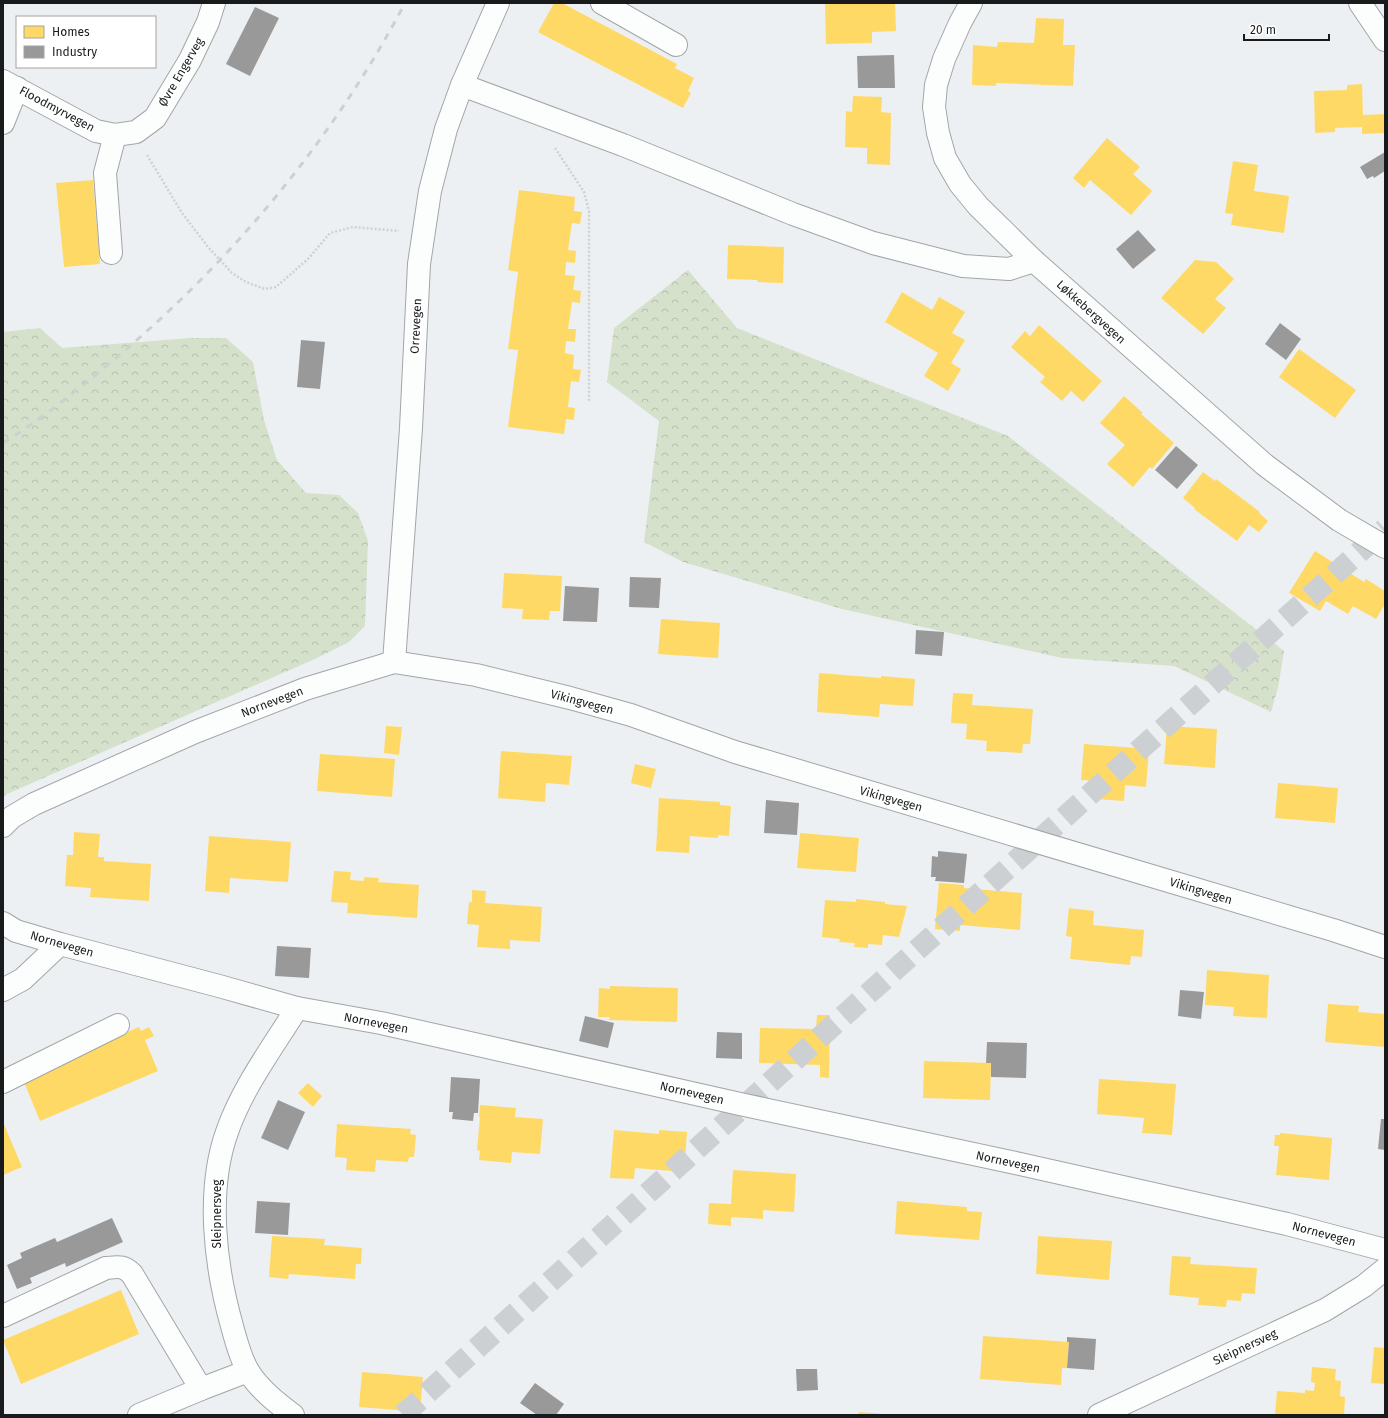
<svg xmlns="http://www.w3.org/2000/svg" width="1388" height="1418" font-family="'Fira Sans',sans-serif">
<defs>
<pattern id="forest-crowns" width="20" height="18" patternUnits="userSpaceOnUse"><rect width="20" height="18" fill="#d5e1cb"/><path d="M2 6a3 3 0 1 1 6 0M12 15a3 3 0 1 1 6 0" fill="none" stroke="#b6c0ae"/></pattern>
</defs>
<rect width="100%" height="100%" fill="#edf0f3"/>
<g fill="url(#forest-crowns)">
<path d="M688 270 737 328 1008 436 1284 651 1278 688 1271 712 1174 666 1062 658 842 609 683 562 644 542 659 421 607 382 614 328Z"/>
<path d="M40 328 62 348 191 338H226L253 362 264 420 277 460 306 493 339 495 358 513 368 541 365 626 349 642 315 659 7 794 3 797V332Z"/>
</g>
<g fill="#ffd966">
<path d="M554 3H562L677 64 675 68 694 78 688 91 691 93 683 108 538 32Z"/>
<path d="M825 3H895L896 31 872 32V43L826 44Z"/>
<path d="M1036 18 1064 19 1063 45H1075L1073 86 996 83V86L972 85 973 45 997 47 998 42 1034 43Z"/>
<path d="M1362 84 1363 115 1385 114V133L1362 134V127L1335 128V132L1315 133 1314 91 1347 90V85Z"/>
<path d="M853 96 882 97 881 112 891 113 890 165 867 164V148L845 147 846 111 852 112Z"/>
<path d="M1107 138 1140 167 1133 174 1152 191 1131 215 1090 180 1084 188 1073 178Z"/>
<path d="M1233 161 1258 165 1254 191 1289 196 1284 233 1231 225 1233 214 1225 213Z"/>
<path d="M93 180 100 264 64 267 56 183Z"/>
<path d="M519 190 575 197 574 211 582 212 580 224 572 223 568 250 576 251 575 263 566 262 565 275 575 276 573 290 581 291 580 303 572 302 568 329H576L575 342 566 341 565 353 574 355 573 369 581 370 579 382 571 381 568 407 575 408 574 420 566 419 564 434 508 427 518 350 508 349 518 272 508 270Z"/>
<path d="M728 245 784 247 783 283 757 282 758 280 727 279Z"/>
<path d="M1195 260 1216 262 1234 279 1215 299 1226 308 1203 334 1161 298Z"/>
<path d="M902 292 932 310 939 297 965 312 952 333 965 340 951 363 961 369 948 391 924 376 938 353 885 322Z"/>
<path d="M1039 325 1102 381 1083 402 1071 391 1062 401 1040 382 1045 377 1011 347 1025 331 1030 336Z"/>
<path d="M1299 349 1356 390 1335 418 1279 377Z"/>
<path d="M1124 396 1143 413 1141 414 1174 443 1152 469 1150 467 1133 487 1107 464 1125 445 1100 423Z"/>
<path d="M1203 472 1215 481 1216 479 1260 512 1259 513 1268 521 1259 532 1249 525 1237 541 1194 509 1195 508 1183 498Z"/>
<path d="M1315 551 1364 582 1366 579 1385 591V604L1376 619 1353 606 1348 614 1326 601 1320 611 1289 593Z"/>
<path d="M504 573 562 576 560 611H550L549 620 522 619 523 609 502 608Z"/>
<path d="M661 619 720 623 718 658 658 654Z"/>
<path d="M819 673 881 678V676L915 679 913 706 880 704 879 717 817 712Z"/>
<path d="M953 693 973 694 972 705 1033 709 1030 744H1023L1022 753 986 751 987 741 966 739 967 724 951 723Z"/>
<path d="M386 726 402 727 399 755 384 753Z"/>
<path d="M1167 726 1217 729 1215 768 1164 764Z"/>
<path d="M1084 744 1149 749 1146 787 1125 785 1124 801 1096 799 1098 781 1081 780Z"/>
<path d="M501 751 572 756 569 785 546 783 545 802 498 798Z"/>
<path d="M320 754 395 759 392 797 317 791Z"/>
<path d="M635 764 656 769 651 788 631 783Z"/>
<path d="M1278 783 1338 788 1335 823 1275 818Z"/>
<path d="M659 798 720 802V805L731 806 729 836 718 835V838L690 836 689 853 656 851Z"/>
<path d="M74 832 100 834 98 857H104V861L151 864 149 901 90 897 91 888 65 886 67 855H73Z"/>
<path d="M800 833 859 838 856 872 797 868Z"/>
<path d="M209 836 291 842 288 882 230 878 229 893 205 891Z"/>
<path d="M334 871 351 872 350 880 364 881V877L379 878 378 882 419 885 417 918 347 913 348 903 331 902Z"/>
<path d="M939 883 964 885V888L1022 893 1020 930 960 925V931L935 929Z"/>
<path d="M472 890 486 891 485 903 542 907 540 942 510 940V949L477 947 479 925 467 924 469 902H472Z"/>
<path d="M856 899 885 902V904L907 906 899 937 883 935 882 945 868 944V948L854 947 855 943 839 942 840 939 822 937 825 900 856 902Z"/>
<path d="M1069 908 1094 911 1093 925 1144 930 1142 957 1131 956 1130 965 1070 959 1072 937 1066 936Z"/>
<path d="M1207 970 1269 975 1267 1018 1233 1016 1234 1007 1205 1005Z"/>
<path d="M610 986 678 988 677 1022 609 1020 610 1017H598L599 988 610 989Z"/>
<path d="M1328 1004 1359 1006 1358 1012 1385 1014V1047L1325 1042Z"/>
<path d="M817 1015H830L829 1078 820 1077V1065L759 1063 760 1028 816 1029Z"/>
<path d="M139 1027 141 1031 149 1027 154 1036 145 1040 158 1071 40 1121 22 1077Z"/>
<path d="M924 1061 991 1063 990 1100 923 1098Z"/>
<path d="M1099 1079 1176 1084 1172 1135 1142 1133 1144 1118 1097 1114Z"/>
<path d="M308 1083 322 1096 313 1107 298 1093Z"/>
<path d="M480 1105 516 1108 515 1117 543 1119 540 1154 512 1152 511 1163 479 1160 480 1151 477 1150 480 1117H479Z"/>
<path d="M3 1122 22 1167 3 1175Z"/>
<path d="M337 1124 411 1129 410 1134 416 1135 414 1157H409L408 1162 376 1160 375 1172 346 1170 347 1158 335 1157Z"/>
<path d="M614 1130 659 1134V1130L687 1132 684 1172 635 1168 634 1179 610 1178Z"/>
<path d="M1280 1133 1332 1138 1329 1180 1276 1175 1279 1146H1274L1275 1135H1280Z"/>
<path d="M733 1170 796 1174 794 1212 763 1210V1219L731 1217V1226L708 1224 709 1203 731 1204Z"/>
<path d="M897 1201 967 1207V1211L982 1212 979 1240 895 1234Z"/>
<path d="M272 1236 325 1239 324 1245 362 1248 361 1264H356L355 1279 289 1274 288 1279 269 1277Z"/>
<path d="M1038 1236 1112 1241 1109 1280 1036 1274Z"/>
<path d="M1172 1256 1191 1257 1190 1264 1257 1268 1255 1294 1242 1293 1241 1301 1227 1300 1226 1307 1198 1305 1199 1298 1169 1295Z"/>
<path d="M121 1290 139 1334 21 1384 3 1340Z"/>
<path d="M983 1336 1069 1342 1067 1368H1062L1061 1385 980 1379Z"/>
<path d="M1374 1347 1385 1348V1384L1371 1383Z"/>
<path d="M1312 1367 1336 1369 1335 1380 1341 1381 1340 1396 1345 1397 1344 1415H1275L1277 1391 1305 1393V1390L1314 1391 1315 1383 1311 1382Z"/>
<path d="M362 1372 423 1377 420 1412 359 1407Z"/>
<path d="M859 1412 884 1414V1415H859Z"/>
</g>
<g fill="#999">
<path d="M255 7 279 18 250 76 226 64Z"/>
<path d="M894 55 895 88H858L857 56Z"/>
<path d="M1385 152V171L1374 178 1373 176 1367 179 1360 167Z"/>
<path d="M1138 230 1156 250 1133 269 1116 249Z"/>
<path d="M1280 323 1301 339 1286 360 1265 344Z"/>
<path d="M301 340 325 342 320 389 297 387Z"/>
<path d="M1176 446 1198 465 1177 489 1155 470Z"/>
<path d="M630 577 661 578 659 608 629 607Z"/>
<path d="M565 586 599 588 597 622 563 621Z"/>
<path d="M916 630 944 632 942 656 915 654Z"/>
<path d="M766 800 799 803 797 835 764 833Z"/>
<path d="M938 851 967 854 964 883 935 881 936 877H931L932 856 938 857Z"/>
<path d="M277 946 311 948 309 978 275 976Z"/>
<path d="M1180 990 1204 992 1201 1019 1178 1016Z"/>
<path d="M585 1016 614 1023 608 1048 579 1041Z"/>
<path d="M717 1032 742 1033V1059L716 1058Z"/>
<path d="M987 1042 1027 1043 1026 1078 991 1077V1063H986Z"/>
<path d="M451 1077 480 1079 478 1113H474L473 1121 452 1119 453 1112H449Z"/>
<path d="M278 1100 305 1112 288 1150 261 1138Z"/>
<path d="M1381 1119H1385V1150L1378 1149Z"/>
<path d="M257 1201 290 1203 288 1235 255 1233Z"/>
<path d="M112 1218 123 1242 66 1267 65 1263 30 1278 32 1283 17 1289 7 1265 22 1258 20 1253 55 1238 57 1242Z"/>
<path d="M1067 1337 1096 1339 1094 1370 1067 1368 1069 1342H1067Z"/>
<path d="M796 1369H817L818 1390 797 1391Z"/>
<path d="M535 1383 564 1404 556 1415H537L520 1403Z"/>
</g>
<g fill="none" stroke-linecap="round" stroke-linejoin="round">
<path stroke="#cdd0d3" stroke-width="22" stroke-dasharray="22 11" stroke-linecap="butt" d="M403 1415 828 1030 1385 529"/>
<g stroke="#a3a5a7" stroke-width="24">
<g id="minor">
<path d="M602 3 676 45"/>
<path d="M971 3 960 23 944 59 936 85 934 107 938 133 945 158 960 184 978 206 1034 261 1265 465 1339 520 1385 547"/>
<path d="M1360 3 1385 40"/>
<path d="M3 81 96 131 115 135 136 132 155 118 190 60 208 22 214 3"/>
<path d="M462 85 623 145 793 214 873 243 963 266 1009 269 1034 261"/>
<path d="M3 123 17 88"/>
<path d="M111 253 105 173 115 135"/>
<path d="M394 662 411 428 419 264 430 191 446 129 462 85 498 3"/>
<path d="M3 826 12 817 34 804 195 732 305 689 394 662 476 675 570 698 631 715 735 752 1333 930 1385 947"/>
<path d="M3 923 16 931 60 944 219 986 297 1008 381 1023 740 1104 1020 1164 1287 1224 1385 1250"/>
<path d="M3 990 23 979 60 944"/>
<path d="M3 1082 118 1025"/>
<path d="M3 1316 106 1268C118 1267 123 1265 132 1274L201 1389"/>
<path d="M139 1415 201 1389 248 1371"/>
<path d="M293 1415C277 1403 259 1389 248 1371 240 1357 236 1341 232 1326 215 1266 206 1191 227 1132 242 1088 273 1047 297 1008"/>
<path d="M1099 1415 1325 1310 1364 1286 1385 1269"/>
</g>
</g>
<g stroke="#cfd0d1" stroke-width="2.5" stroke-dasharray="2 2" stroke-linecap="butt">
<path d="M555 148 584 192 589 211V402"/>
<path d="M147 155 182 213 208 247 232 273 246 282 265 289 276 287 308 259 330 233 353 227 399 231"/>
</g>
<use href="#minor" stroke="#fcfdfd" stroke-width="22"/>
<path stroke="#ced0d0" stroke-width="3" stroke-dasharray="7 7" stroke-linecap="butt" d="M3 443C31 426 58 405 84 384 215 281 327 151 405 3"/>
</g>
<g text-anchor="middle" stroke-width="4" stroke-linejoin="round" paint-order="stroke">
<g font-size="12" fill="#181a1c" stroke="#fff">
<text transform="translate(181 72) rotate(-60)" y="4">Øvre Engerveg</text>
<text transform="translate(57 109) rotate(28)" y="4">Floodmyrvegen</text>
<text transform="translate(1091 312) rotate(42)" y="4">Løkkebergvegen</text>
<text transform="translate(416 326) rotate(-87)" y="4">Orrevegen</text>
<text transform="translate(272 702) rotate(-21)" y="4">Nornevegen</text>
<text transform="translate(582 702) rotate(15)" y="4">Vikingvegen</text>
<text transform="translate(891 799) rotate(16)" y="4">Vikingvegen</text>
<text transform="translate(1201 891) rotate(17)" y="4">Vikingvegen</text>
<text transform="translate(62 944) rotate(16)" y="4">Nornevegen</text>
<text transform="translate(376 1023) rotate(11)" y="4">Nornevegen</text>
<text transform="translate(692 1093) rotate(13)" y="4">Nornevegen</text>
<text transform="translate(1008 1162) rotate(12)" y="4">Nornevegen</text>
<text transform="translate(217 1214) rotate(-90)" y="4">Sleipnersveg</text>
<text transform="translate(1324 1234) rotate(15)" y="4">Nornevegen</text>
<text transform="translate(1245 1347) rotate(-25)" y="4">Sleipnersveg</text>
</g>
</g>
<rect width="1388" height="1418" fill="none" stroke="#181a1c" stroke-width="8"/>
<rect x="16" y="16" width="140" height="52" fill="#ffffff" stroke="#a3a3a4"/>
<rect x="24" y="26" width="20" height="12" fill="#ffd966" stroke="#a3a3a4"/>
<text x="52" y="36" font-size="12" fill="#181a1c">Homes</text>
<rect x="24" y="46" width="20" height="12" fill="#999999" stroke="#a3a3a4"/>
<text x="52" y="56" font-size="12" fill="#181a1c">Industry</text>
<path d="M1244 34v6h85v-6" fill="none" stroke="#181a1c" stroke-width="2"/>
<text x="1250" y="34" font-size="12" fill="#181a1c" stroke="#ffffff" stroke-width="3" paint-order="stroke">20 m</text>
</svg>
